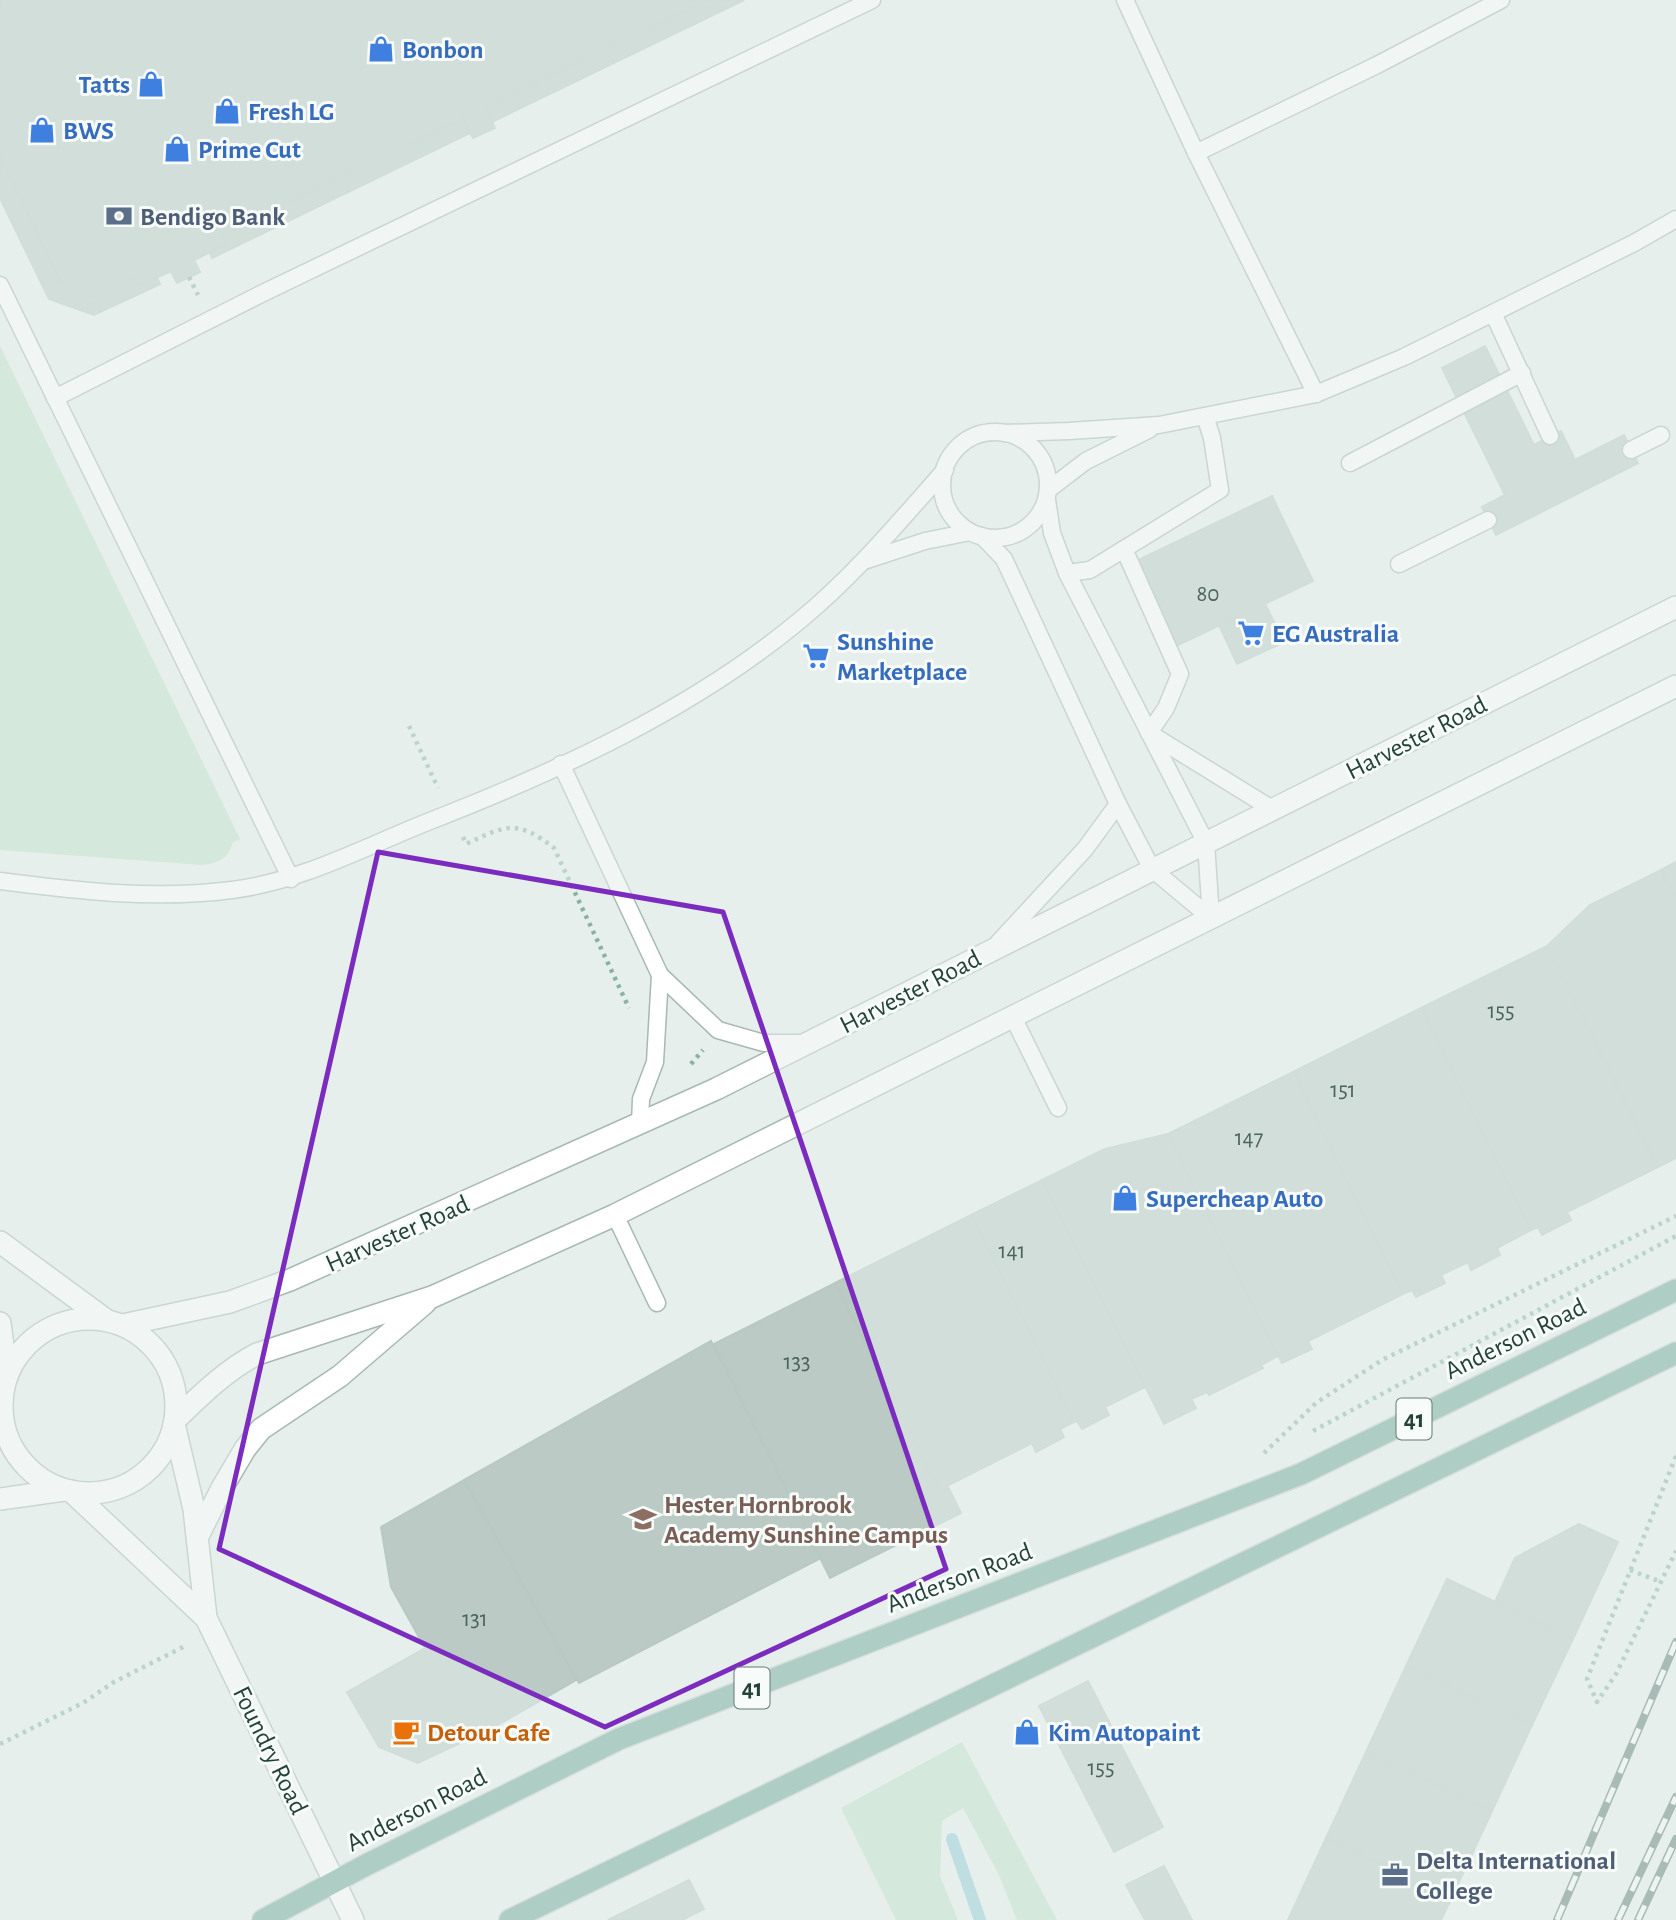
<svg xmlns="http://www.w3.org/2000/svg" width="1676" height="1920" font-family="'Alegreya Sans',sans-serif">
<rect width="100%" height="100%" fill="#e6efeb"/>
<g fill="#bfe0c8">
<path d="M0 346 240 839 233 842C228 859 219 863 202 865L0 850Z"/>
<path d="M962 1742 1057 1920H1017L998 1873 963 1808 942 1821 940 1876 958 1920H896L841 1808Z"/>
</g>
<g fill="none" stroke-linecap="round" stroke-linejoin="round">
<path stroke="#8ec9d4" stroke-width="12" d="M952 1839 980 1920"/>
</g>
<g fill="#bbcac4" stroke="#b8c9c2" stroke-width="2">
<path d="M0 0H708L485 107 495 128 473 138 463 118 222 235 227 244 194 260 200 272 177 283 171 271 139 286 135 277 93 298 61 283 0 156Z"/>
<path d="M708 0H744L492 122 485 107Z"/>
<path d="M463 118 470 133 212 258 210 252 227 244 222 235Z"/>
<path d="M0 156 61 283 93 298 135 277 139 286 157 278 160 284 94 315 49 299 0 198Z"/>
<path d="M1485 346 1534 445 1561 431 1575 460 1624 435 1638 463 1496 535 1482 507 1505 495 1442 368Z"/>
<path d="M1272 496 1313 581 1172 648 1132 563Z"/>
<path d="M1265 604 1284 642 1237 664 1219 625Z"/>
<path d="M1676 862V901L1661 870Z"/>
<path d="M1661 870 1676 901V1158L1658 1167 1547 946 1590 905Z"/>
<path d="M1547 946 1658 1167 1567 1212 1571 1220 1542 1235 1538 1227 1531 1230 1421 1008Z"/>
<path d="M1421 1008 1531 1230 1497 1248 1500 1255 1471 1270 1468 1262 1441 1275 1445 1283 1416 1297 1412 1290 1403 1294 1293 1072Z"/>
<path d="M1293 1072 1403 1294 1308 1341 1312 1349 1282 1363 1168 1134Z"/>
<path d="M1168 1134 1278 1356 1261 1365 1263 1368 1209 1395 1207 1392 1191 1399 1196 1408 1164 1424 1042 1180 1105 1149Z"/>
<path d="M1042 1180 1145 1387 1105 1407 1109 1415 1082 1429 1077 1421 1074 1422 971 1215Z"/>
<path d="M971 1215 1074 1422 1060 1429 1064 1437 1036 1452 1032 1443 939 1490 835 1283Z"/>
<path d="M835 1283 939 1490 947 1485 961 1513 830 1578 714 1344Z"/>
<path d="M711 1341 821 1558 579 1683 464 1480Z"/>
<path d="M464 1480 576 1680 494 1727 418 1763 379 1747 347 1692 425 1648 391 1587 381 1527Z"/>
<path d="M1579 1524 1618 1542 1573 1639 1495 1602 1515 1558Z"/>
<path d="M1447 1579 1573 1639 1532 1725 1406 1666Z"/>
<path d="M1406 1666 1532 1725 1492 1811 1366 1752Z"/>
<path d="M1088 1681 1163 1827 1114 1852 1039 1706Z"/>
<path d="M1366 1752 1492 1811 1452 1897 1326 1838Z"/>
<path d="M1326 1838 1452 1897 1441 1920H1288Z"/>
<path d="M1164 1866 1192 1920H1145L1126 1885Z"/>
<path d="M689 1880 704 1909 682 1920H608Z"/>
</g>
<g fill="none" stroke-linecap="round" stroke-linejoin="round">
<g stroke="#a8b8b2" stroke-width="19">
<g id="service">
<path d="M1125 0 1196 153 1316 394"/>
<path d="M1196 153 1377 65 1501 0"/>
<path d="M0 285 291 879"/>
<path d="M1493 313 1550 436"/>
<path d="M55 398 263 293 872 0"/>
<circle cx="995" cy="485" r="53"/>
<path d="M1005 433 1069 431 1159 425 1316 394 1404 357 1634 243 1676 219"/>
<path d="M1631 450 1661 435"/>
<path d="M1350 463 1522 373"/>
<path d="M1048 490 1086 461 1150 429"/>
<path d="M1047 500 1052 533 1067 573 1206 843 1211 918"/>
<path d="M982 536 1004 559 1118 804 1152 869 1211 918"/>
<path d="M1124 549 1180 674 1166 708 1149 733 1272 809"/>
<path d="M867 560 925 541 970 532"/>
<path d="M1399 564 1488 520"/>
<path d="M1067 573 1090 570 1220 490 1212 438 1205 416"/>
<path d="M561 764 660 975 718 1030 764 1043H803"/>
<path d="M0 881C77 891 154 900 232 890 303 881 364 847 430 821 558 771 692 710 799 621 853 577 898 523 945 470"/>
<path d="M998 943 1085 849 1118 804"/>
<path d="M1013 1017 1058 1108"/>
<path d="M640 1125 641 1099 655 1062 660 975"/>
<path d="M615 1215 657 1303"/>
</g>
</g>
<g stroke="#a8b8b2" stroke-width="24">
<g id="tertiary">
<path d="M0 1242 106 1320"/>
<circle cx="89" cy="1406" r="87"/>
<path d="M0 1323 7 1376"/>
<path d="M123 1325 230 1302 290 1280 716 1089 1676 607"/>
<path d="M175 1420C200 1396 226 1370 257 1354L432 1297 615 1215 1676 686"/>
<path d="M174 1424 194 1509 206 1618"/>
<path d="M71 1491 206 1618 353 1920"/>
<path d="M0 1499 64 1490"/>
<path d="M198 1536 222 1488 245 1449 261 1429 340 1376 425 1303"/>
</g>
</g>
<g stroke="#c2cac8" stroke-width="24">
<g id="primary">
<path d="M263 1920 366 1865 619 1739 1301 1474 1676 1290"/>
<path d="M510 1920 1676 1353"/>
</g>
</g>
<g stroke="#86b3a5" stroke-width="4.5" stroke-dasharray="3.5 5" stroke-linecap="butt">
<path d="M189 277 198 295"/>
<path d="M409 726 438 788"/>
<path d="M463 837 466 844C506 825 517 819 554 848L629 1008"/>
<path d="M691 1064 703 1050"/>
<path d="M1313 1431 1676 1236"/>
<path d="M1264 1453 1316 1403 1382 1360 1676 1216"/>
<path d="M1676 1456 1587 1679 1597 1702 1616 1674 1676 1551"/>
<path d="M1630 1570 1661 1582"/>
<path d="M0 1744 83 1703 114 1682 187 1645"/>
</g>
<use href="#service" stroke="#fff" stroke-width="16"/>
<use href="#tertiary" stroke="#fff" stroke-width="21"/>
<use href="#primary" stroke="#6aa596" stroke-width="21"/>
<g stroke="#5f7d75" stroke-width="8">
<g id="rail">
<path d="M1557 1920 1676 1642"/>
<path d="M1618 1920 1676 1797"/>
<path d="M1638 1920 1676 1839"/>
</g>
</g>
<use href="#rail" stroke="#f7fbf9" stroke-width="5" stroke-dasharray="16" stroke-linecap="butt"/>
</g>
<path d="M0 0H1676V1920H0ZM378 852 723 912 946 1569 605 1727 219 1549Z" fill="#e6efeb" fill-opacity=".55" fill-rule="evenodd"/>
<path fill="none" stroke="#7b2cbf" stroke-width="5" stroke-linejoin="round" d="M378 852 723 912 946 1569 605 1727 219 1549Z"/>
<defs>
<g id="shop-bare" transform="scale(2.1)"><path d="M-5-2.5h2.3a2.7 3.5 0 0 1 5.4 0H5L5.5 6h-11ZM-1.5-2.5h3a1.5 2.3 0 0 0-3 0Z" fill="#3f7fe0" stroke="#f7fbf9" stroke-width="2.5" paint-order="stroke"/></g>
<g id="bank-bare" transform="scale(2.1)"><path d="M-6-4H6V4H-6ZM0-2.3a2.3 2.3 0 1 0 0 4.6a2.3 2.3 0 1 0 0-4.6Z" fill="#5c6f8a" stroke="#f7fbf9" stroke-width="2.5" paint-order="stroke"/></g>
<g id="supermarket-bare" transform="scale(2.1)"><path d="M-6-5.5h2.5l.6 2H6L4.5 2H-2.5L-4.4-4H-6ZM-1.5 3.2a1.3 1.3 0 1 0 .1 0ZM3 3.2a1.3 1.3 0 1 0 .1 0Z" fill="#3f7fe0" stroke="#f7fbf9" stroke-width="2.5" paint-order="stroke"/></g>
<g id="school-bare" transform="scale(2.1)"><path d="M0-5L7-2L0 1L-7-2ZM-4 1L0 2.5L4 1V4Q0 6-4 4Z" fill="#8d6e63" stroke="#f7fbf9" stroke-width="2.5" paint-order="stroke"/></g>
<g id="cafe-bare" transform="scale(2.1)"><path d="M-5.5-4.5H6V0H3Q3 3.5 0 3.5H-2.5Q-5.5 3.5-5.5 0ZM3-3.2v2h1.7v-2ZM-6 4.5H4V6H-6Z" fill="#e8710a" stroke="#f7fbf9" stroke-width="2.5" paint-order="stroke"/></g>
<g id="office-bare" transform="scale(2.1)"><path d="M-6-3h4V-5.5h4V-3h4V5H-6ZM-1-4.5V-3h2v-1.5ZM-6 0V1H6V0Z" fill="#5c6f8a" stroke="#f7fbf9" stroke-width="2.5" paint-order="stroke"/></g>
</defs>
<g fill-rule="evenodd">
<use href="#shop-bare" x="381" y="49"/>
<use href="#shop-bare" x="151" y="84"/>
<use href="#shop-bare" x="227" y="111"/>
<use href="#shop-bare" x="42" y="130"/>
<use href="#shop-bare" x="177" y="149"/>
<use href="#bank-bare" x="119" y="216"/>
<use href="#supermarket-bare" x="1251" y="633"/>
<use href="#supermarket-bare" x="816" y="656"/>
<use href="#shop-bare" x="1125" y="1198"/>
<use href="#school-bare" x="643" y="1519"/>
<use href="#cafe-bare" x="406" y="1732"/>
<use href="#shop-bare" x="1027" y="1732"/>
<use href="#office-bare" x="1395" y="1875"/>
</g>
<g text-anchor="middle" stroke-width="6" stroke-linejoin="round" paint-order="stroke">
<g font-size="23" fill="#4a645c">
<text x="1208" y="601">80</text>
<text x="1501" y="1018">155</text>
<text x="1343" y="1097">151</text>
<text x="1249" y="1145">147</text>
<text x="1012" y="1258">141</text>
<text x="797" y="1369">133</text>
<text x="475" y="1626">131</text>
<text x="1101" y="1775">155</text>
</g>
<g fill="#f7fbf9" stroke="#637a73" stroke-width="2">
<rect x="1396.5" y="1398.5" width="35" height="41" rx="5"/>
<rect x="734.5" y="1667.5" width="35" height="41" rx="5"/>
</g>
<g font-size="24" font-weight="bold" fill="#24423a">
<text x="1414" y="1427">41</text>
<text x="752" y="1696">41</text>
</g>
<g font-size="26" font-weight="bold" fill="#366cbe" stroke="#f7fbf9" text-anchor="start">
<text x="402" y="58">Bonbon</text>
<text x="130" y="93" text-anchor="end">Tatts</text>
<text x="248" y="120">Fresh LG</text>
<text x="63" y="139">BWS</text>
<text x="198" y="158">Prime Cut</text>
<text x="1272" y="642">EG Australia</text>
<text x="837" y="650">Sunshine<tspan x="837" dy="30">Marketplace</tspan></text>
<text x="1146" y="1207">Supercheap Auto</text>
<text x="1048" y="1741">Kim Autopaint</text>
</g>
<g font-size="26" font-weight="bold" fill="#4e5e75" stroke="#f7fbf9" text-anchor="start">
<text x="140" y="225">Bendigo Bank</text>
<text x="1416" y="1869">Delta International<tspan x="1416" dy="30">College</tspan></text>
</g>
<g font-size="26" fill="#24423a" stroke="#f7fbf9">
<text transform="translate(1416 737) rotate(-27)" y="9">Harvester Road</text>
<text transform="translate(910 991) rotate(-27)" y="9">Harvester Road</text>
<text transform="translate(397 1233) rotate(-24)" y="9">Harvester Road</text>
<text transform="translate(1515 1338) rotate(-26)" y="9">Anderson Road</text>
<text transform="translate(959 1577) rotate(-21)" y="9">Anderson Road</text>
<text transform="translate(271 1750) rotate(64)" y="9">Foundry Road</text>
<text transform="translate(416 1809) rotate(-27)" y="9">Anderson Road</text>
</g>
<g font-size="26" font-weight="bold" fill="#785e54" stroke="#f7fbf9" text-anchor="start">
<text x="664" y="1513">Hester Hornbrook<tspan x="664" dy="30">Academy Sunshine Campus</tspan></text>
</g>
<g font-size="26" font-weight="bold" fill="#c56008" stroke="#f7fbf9" text-anchor="start">
<text x="427" y="1741">Detour Cafe</text>
</g>
</g>
</svg>
